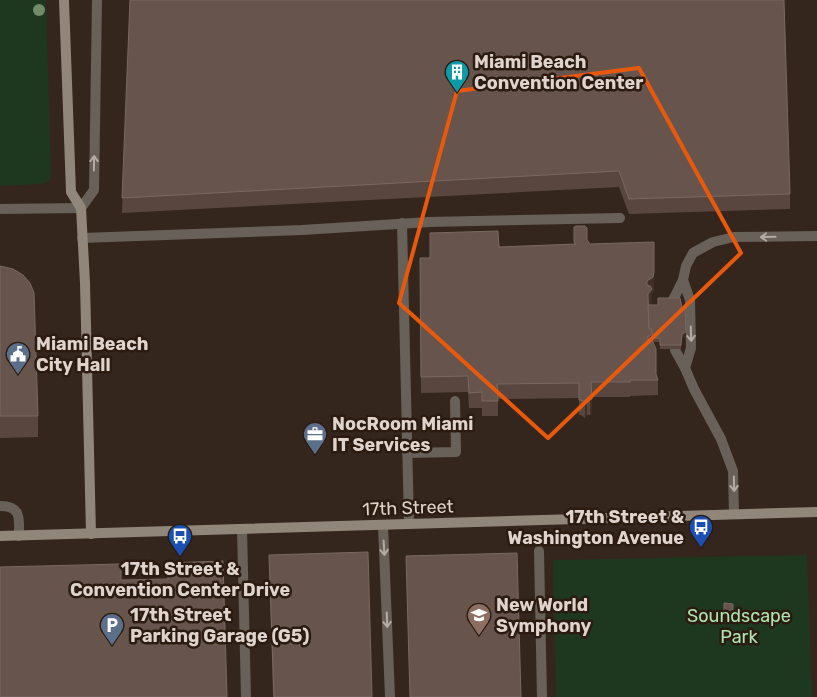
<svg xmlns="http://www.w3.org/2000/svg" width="817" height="697" font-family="Rubik,sans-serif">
<rect width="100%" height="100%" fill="#2b1b10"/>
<rect fill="#35261d" x="0" y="0" width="817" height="697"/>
<g fill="#1d381f">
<path d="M0 0H46L51 176 48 182 41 184 0 186Z"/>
<path d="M807 555 812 697H556L553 560Z"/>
</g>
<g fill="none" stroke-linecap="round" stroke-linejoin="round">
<g stroke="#676159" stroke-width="10">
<path d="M81 208 94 190 97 0"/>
<path d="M402 223 409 524"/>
<path d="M82 238 302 230 429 222 620 218"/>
<path d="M673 300 683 280"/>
<path d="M675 350 685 368"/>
<path d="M407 453 456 452 455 401"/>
<path d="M0 506C22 506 19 519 19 536"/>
<path d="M734 514 733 471 721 439 694 389 685 368 691 348 690 300 683 280 686 266 693 253 713 242 734 237 817 236"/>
<path d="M383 525 390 697"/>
</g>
<g stroke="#676159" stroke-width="10">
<path d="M0 209 81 208"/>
<path d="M242 529 246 697"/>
<path d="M539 551 542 697"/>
</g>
<g stroke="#90867a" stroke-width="10">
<path d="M64 0 71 192 81 208 85 283 91 534"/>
<path d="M0 536 817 512"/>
</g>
</g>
<circle fill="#728b67" cx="39" cy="10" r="6"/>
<g fill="#59463e">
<path d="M130 0 790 194V209L629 214 619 187 122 213Z"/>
<path d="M574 227 587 240 590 244 654 287 653 292 652 293 651 305 686 336 682 338 681 349H660V342H653L656 374 658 380V395L630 396V397H591L592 414 590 415H587L585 418 581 415H579V398L498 399V416H482V408H469L468 392 421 393 420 258H430L499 247 574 245Z"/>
<path d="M0 266 38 416V437L0 438Z"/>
<path d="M269 555 372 697H273Z"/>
<path d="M724 603 733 604V623H724Z"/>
</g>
<g fill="#412e25">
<path d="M654 272V287L653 292 652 293V304L648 309 647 281Z"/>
<path d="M652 332V348L650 351V336Z"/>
<path d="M686 332V336L682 338 681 349 682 334Z"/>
<path d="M592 399V414L590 415V400Z"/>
<path d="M587 400V415L585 418V403Z"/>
</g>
<g fill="#67554d" stroke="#7a6961">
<path d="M130 0H784L790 194 629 199 619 171 122 198Z"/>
<path d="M576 226H585L587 228V240L590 244 654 242V272L653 277 647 281V285L650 286 652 289 648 294 649 328 652 330V332L650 336H648V340L653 342 656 349V374L658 380H630V382H591L592 399 590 400H587L585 403 581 400H579V383L497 384 498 401H482V392L469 393 468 376 421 377 420 258H430V233L498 231 499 247 576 244 574 242V227Z"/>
<path d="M0 266 13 269 23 275 30 283 34 293 38 416H0Z"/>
<path d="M658 298H680L682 307H683V309H685L686 332 682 334 681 345H660V338H652V330L649 328 648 305H658Z"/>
<path d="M368 552 372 697H274L269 555Z"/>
<path d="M517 553 521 697H410L406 556Z"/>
<path d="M223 561 227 697H0V567L121 564V580L168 579 167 563Z"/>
<path d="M724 603 733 604V619H724Z"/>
</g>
<defs><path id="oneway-shaft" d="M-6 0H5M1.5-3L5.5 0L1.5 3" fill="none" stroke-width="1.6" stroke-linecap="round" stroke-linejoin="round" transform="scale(1.25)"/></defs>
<g stroke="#b5aca4">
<use href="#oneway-shaft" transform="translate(94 163) rotate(-89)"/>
<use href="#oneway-shaft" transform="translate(768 237) rotate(179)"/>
<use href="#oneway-shaft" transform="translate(691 334) rotate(88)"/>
<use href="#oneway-shaft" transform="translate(734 484) rotate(89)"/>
<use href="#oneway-shaft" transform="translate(384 548) rotate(87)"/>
<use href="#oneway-shaft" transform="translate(387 620) rotate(88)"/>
</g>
<path fill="none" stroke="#e8590c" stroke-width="4" stroke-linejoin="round" d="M639 68 741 253 548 438 399 303 457 91Z"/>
<defs>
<g id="building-pin" transform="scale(1.25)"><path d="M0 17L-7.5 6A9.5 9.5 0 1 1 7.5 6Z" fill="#0f9aa8" stroke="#2b1b10"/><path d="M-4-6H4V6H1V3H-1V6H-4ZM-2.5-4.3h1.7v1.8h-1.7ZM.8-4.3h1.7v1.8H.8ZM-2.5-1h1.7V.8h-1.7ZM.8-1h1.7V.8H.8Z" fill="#fff"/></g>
<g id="civic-pin" transform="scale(1.25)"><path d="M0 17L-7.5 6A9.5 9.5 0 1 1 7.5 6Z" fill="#5c6f8a" stroke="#2b1b10"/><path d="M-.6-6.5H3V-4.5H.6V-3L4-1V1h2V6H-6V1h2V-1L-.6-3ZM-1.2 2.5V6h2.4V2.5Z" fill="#fff"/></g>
<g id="office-pin" transform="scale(1.25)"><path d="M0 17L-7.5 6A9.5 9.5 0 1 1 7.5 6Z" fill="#5c6f8a" stroke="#2b1b10"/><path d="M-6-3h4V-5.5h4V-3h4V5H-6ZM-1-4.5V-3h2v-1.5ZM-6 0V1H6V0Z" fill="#fff"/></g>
<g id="bus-pin" transform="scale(1.25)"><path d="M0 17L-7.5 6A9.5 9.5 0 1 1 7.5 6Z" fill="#1a4fb4" stroke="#2b1b10"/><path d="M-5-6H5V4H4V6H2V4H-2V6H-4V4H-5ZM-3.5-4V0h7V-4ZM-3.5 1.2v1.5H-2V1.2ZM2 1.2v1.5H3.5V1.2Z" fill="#fff"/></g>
<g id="school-pin" transform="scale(1.25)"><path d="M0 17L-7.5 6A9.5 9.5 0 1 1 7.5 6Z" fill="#8d6e63" stroke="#2b1b10"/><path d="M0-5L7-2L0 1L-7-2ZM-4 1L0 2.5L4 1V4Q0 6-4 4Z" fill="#fff"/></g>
<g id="parking-pin" transform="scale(1.25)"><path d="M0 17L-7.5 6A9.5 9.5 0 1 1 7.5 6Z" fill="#5c6f8a" stroke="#2b1b10"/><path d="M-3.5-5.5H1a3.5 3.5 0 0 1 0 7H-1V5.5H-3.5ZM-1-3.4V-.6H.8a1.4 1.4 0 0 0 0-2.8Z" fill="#fff"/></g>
</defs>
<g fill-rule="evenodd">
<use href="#building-pin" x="457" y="72"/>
<use href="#civic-pin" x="18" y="354"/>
<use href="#office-pin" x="315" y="434"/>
<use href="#bus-pin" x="701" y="527"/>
<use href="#bus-pin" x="180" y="536"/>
<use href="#school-pin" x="479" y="615"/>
<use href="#parking-pin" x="112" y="625"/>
</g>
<g text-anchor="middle" stroke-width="5" stroke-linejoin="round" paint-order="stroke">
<g font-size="18" font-weight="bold" fill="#dfd4cd" stroke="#2b1b10" text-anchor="start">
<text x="474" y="68">Miami Beach<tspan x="474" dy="21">Convention Center</tspan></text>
<text x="36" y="350">Miami Beach<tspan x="36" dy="21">City Hall</tspan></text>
<text x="332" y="430">NocRoom Miami<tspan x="332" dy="21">IT Services</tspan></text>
<text x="684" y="523" text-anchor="end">17th Street &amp;<tspan x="684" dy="21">Washington Avenue</tspan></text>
<text x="180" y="575" text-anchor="middle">17th Street &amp;<tspan x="180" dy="21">Convention Center Drive</tspan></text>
<text x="496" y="611">New World<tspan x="496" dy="21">Symphony</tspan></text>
<text x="130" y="621">17th Street<tspan x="130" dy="21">Parking Garage (G5)</tspan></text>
</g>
<g font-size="18" fill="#dfd4cd" stroke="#2b1b10">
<text transform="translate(408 508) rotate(-2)" y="6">17th Street</text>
</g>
<g font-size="18" fill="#ace6ae" stroke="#2b1b10">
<text x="739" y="622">Soundscape<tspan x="739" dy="21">Park</tspan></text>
</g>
</g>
</svg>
